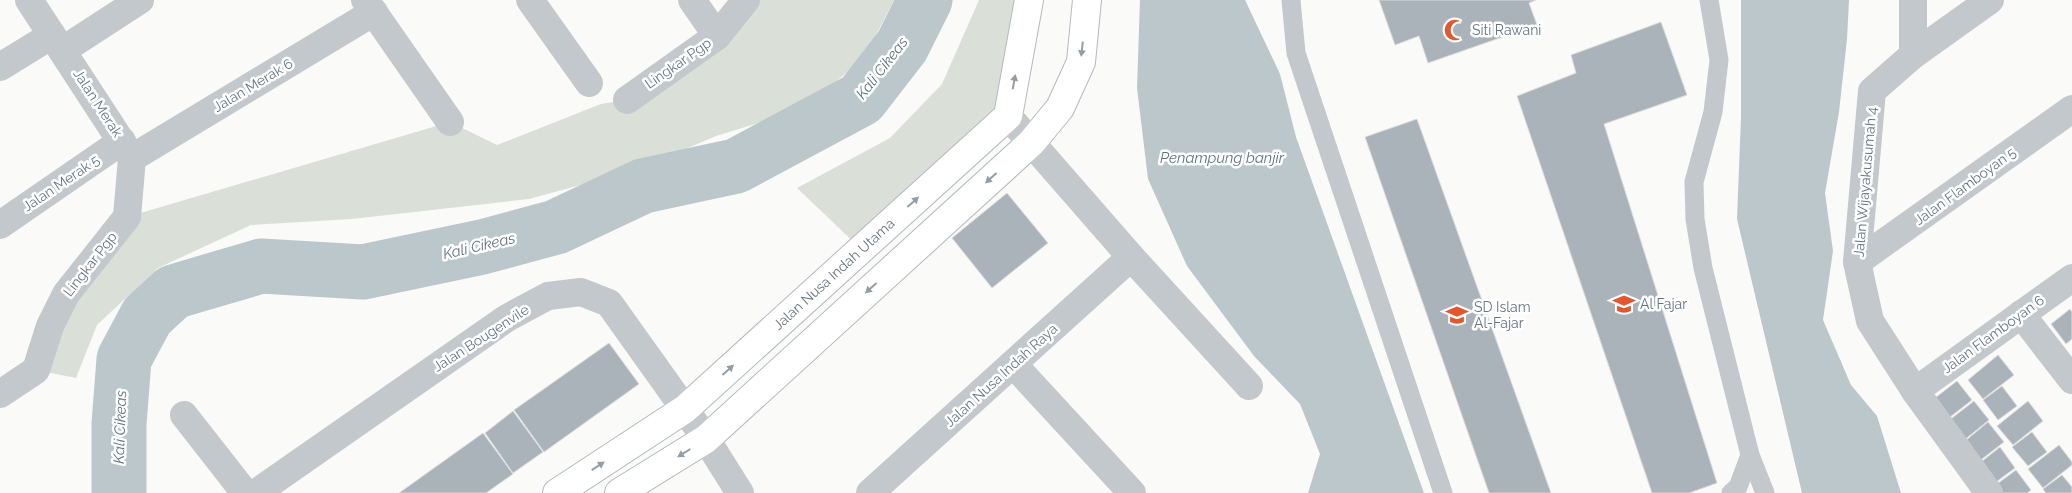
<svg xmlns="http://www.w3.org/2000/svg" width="2072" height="493" font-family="Raleway,sans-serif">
<rect width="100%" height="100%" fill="#fafaf8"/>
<g fill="#dadfd7">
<path d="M745 0H894L863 60 798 111 716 136 636 170 529 199 352 219 251 225 158 268 97 325 76 378 36 370 127 217 450 122 497 145 601 104 627 100Z"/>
<path d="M979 0H1029L1008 116 861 249 797 188 890 138 942 84Z"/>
</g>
<g fill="#bbc7cb">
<path d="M1140 0H1245L1280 74 1296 137 1424 493H1308L1320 454 1300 404 1254 356 1187 266 1148 179 1137 88Z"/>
<path d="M1741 0H1849L1847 39 1839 112 1825 193 1833 251 1823 320 1851 385 1877 416 1901 493H1802L1737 219 1741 117Z"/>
</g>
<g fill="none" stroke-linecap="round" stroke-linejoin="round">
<path stroke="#bbc7cb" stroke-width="55" d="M119 493V424L124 359 147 316 173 292 261 266 363 272 482 247 556 227 643 186 736 166 861 99 902 46 925 0"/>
</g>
<g fill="#aab3b9" stroke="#dcdcda">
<path d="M1379 0H1536L1529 3 1537 25 1428 63 1419 36 1395 45Z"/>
<path d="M1661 22 1687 95 1604 124 1717 483 1689 493H1652L1517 96 1576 73 1571 55Z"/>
<path d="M1417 119 1551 493H1489L1365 137Z"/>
<path d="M1007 193 1048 243 992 288 952 238Z"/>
<path d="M2070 309 2072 312V339L2066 344 2051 324Z"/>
<path d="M609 343 639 384 544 452 514 410Z"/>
<path d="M1998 355 2014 375 1983 399 1968 380Z"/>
<path d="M1957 381 1972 400 1941 424 1926 405Z"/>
<path d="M2002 386 2017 406 1998 420 1983 400Z"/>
<path d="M1974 401 1989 420 1958 445 1943 425Z"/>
<path d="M2028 401 2043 421 2013 445 1997 426Z"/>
<path d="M513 411 543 452 513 473 485 433Z"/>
<path d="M1988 422 2004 442 1973 466 1958 447Z"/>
<path d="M2032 432 2047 452 2028 466 2012 447Z"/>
<path d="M483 433 513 474 486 493H399Z"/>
<path d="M2059 445 2072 462V465L2043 488 2028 469Z"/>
<path d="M2000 447 2015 468 1996 482 1981 462Z"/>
<path d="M2016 470 2031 490 2027 493H2003L1997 484Z"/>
<path d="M2062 475 2072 487V493H2046L2043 489Z"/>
</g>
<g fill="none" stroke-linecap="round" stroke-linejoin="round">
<g stroke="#b3babf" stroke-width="30">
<g id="secondary">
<path id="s1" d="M557 493 685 409 1008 116 1029 0"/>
<path d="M619 493 706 439 1031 143 1060 108 1081 62 1087 0"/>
</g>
</g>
<g stroke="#c3c8cc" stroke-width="19">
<path d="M1291 0 1296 53 1443 493"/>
<path d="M1709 0 1719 60 1713 112 1694 182 1695 219 1703 268 1750 455 1765 493"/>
<path d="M1731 493 1738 487 1750 455"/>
</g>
<g stroke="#c3c8cc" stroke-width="28">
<path d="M365 0 450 122"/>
<path d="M530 0 589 83"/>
<path d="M692 0 717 36"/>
<path d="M1913 0V55L1872 91 1857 262 1870 321 1915 391 1989 493"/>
<path d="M63 50 140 0"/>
<path d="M1913 55 1990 0"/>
<path d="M0 67 52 35"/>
<path d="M627 100 717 36 746 0"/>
<path d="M1008 116 1131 257 1249 386"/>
<path d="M132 158 374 12"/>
<path d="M0 225 122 141"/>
<path d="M1857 262 2072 109"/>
<path d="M2021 314 2072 380"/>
<path d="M1013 364 1132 493"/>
<path d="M1915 391 2072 278"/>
<path d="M0 394 36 370 50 326 66 294 127 217 132 158 29 0"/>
<path d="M184 415 245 493"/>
<path d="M256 493 507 318 548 296 581 292 609 303 706 439 740 493"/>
<path d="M870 493 1131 257"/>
</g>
<use href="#secondary" stroke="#fff" stroke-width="28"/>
</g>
<defs><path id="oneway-solid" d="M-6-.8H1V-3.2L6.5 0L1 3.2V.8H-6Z" transform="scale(1.25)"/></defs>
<g fill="#939fa8">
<use href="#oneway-solid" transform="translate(1082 49) rotate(96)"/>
<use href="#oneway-solid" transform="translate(1014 82) rotate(-80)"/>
<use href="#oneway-solid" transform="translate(991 178) rotate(138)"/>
<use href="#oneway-solid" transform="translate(913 202) rotate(-42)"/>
<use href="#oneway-solid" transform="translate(871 288) rotate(138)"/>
<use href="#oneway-solid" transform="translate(728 370) rotate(-42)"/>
<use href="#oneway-solid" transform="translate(684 453) rotate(148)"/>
<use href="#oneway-solid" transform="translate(598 466) rotate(-33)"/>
</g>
<defs>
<g id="mosque-bare" transform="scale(1.725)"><path d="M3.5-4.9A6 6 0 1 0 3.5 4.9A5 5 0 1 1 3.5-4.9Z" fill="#e4572e" stroke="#fff" stroke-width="2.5" paint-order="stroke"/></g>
<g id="school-bare" transform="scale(1.725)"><path d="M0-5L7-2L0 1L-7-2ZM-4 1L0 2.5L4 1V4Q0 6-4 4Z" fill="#e4572e" stroke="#fff" stroke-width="2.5" paint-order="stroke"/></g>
</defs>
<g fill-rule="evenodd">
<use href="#mosque-bare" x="1455" y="30"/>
<use href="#school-bare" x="1624" y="304"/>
<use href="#school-bare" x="1457" y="315"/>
</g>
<g text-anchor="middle" stroke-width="5" stroke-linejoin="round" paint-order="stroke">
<g font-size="14" fill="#657683" stroke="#fff" text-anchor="start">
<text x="1472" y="35">Siti Rawani</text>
<text x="1640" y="309">Al Fajar</text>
<text x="1474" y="312">SD Islam<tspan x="1474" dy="16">Al-Fajar</tspan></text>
</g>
<g font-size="14" fill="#657683" stroke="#fff">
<text transform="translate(678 63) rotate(-35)" y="5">Lingkar Pgp</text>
<text transform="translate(253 85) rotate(-31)" y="5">Jalan Merak 6</text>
<text transform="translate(98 103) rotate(57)" y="5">Jalan Merak</text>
<text transform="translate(1865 182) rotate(-85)" y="5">Jalan Wijayakusumah 4</text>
<text transform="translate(61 183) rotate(-34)" y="5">Jalan Merak 5</text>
<text transform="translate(1965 186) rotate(-36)" y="5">Jalan Flamboyan 5</text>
<text transform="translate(90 264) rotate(-52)" y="5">Lingkar Pgp</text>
<text dy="5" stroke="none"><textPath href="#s1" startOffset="354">Jalan Nusa Indah Utama</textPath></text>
<text transform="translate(1993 334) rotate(-36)" y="5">Jalan Flamboyan 6</text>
<text transform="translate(481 338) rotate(-33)" y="5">Jalan Bougenvile</text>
<text transform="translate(1001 375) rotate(-42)" y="5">Jalan Nusa Indah Raya</text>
</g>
<g font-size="15" font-style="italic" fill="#60757c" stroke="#fff">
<text transform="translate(882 68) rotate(-52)" y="5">Kali Cikeas</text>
<text x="1222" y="163">Penampung banjir</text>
<text transform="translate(479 246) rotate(-13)" y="5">Kali Cikeas</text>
<text transform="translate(120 427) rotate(-88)" y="5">Kali Cikeas</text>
</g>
</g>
</svg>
